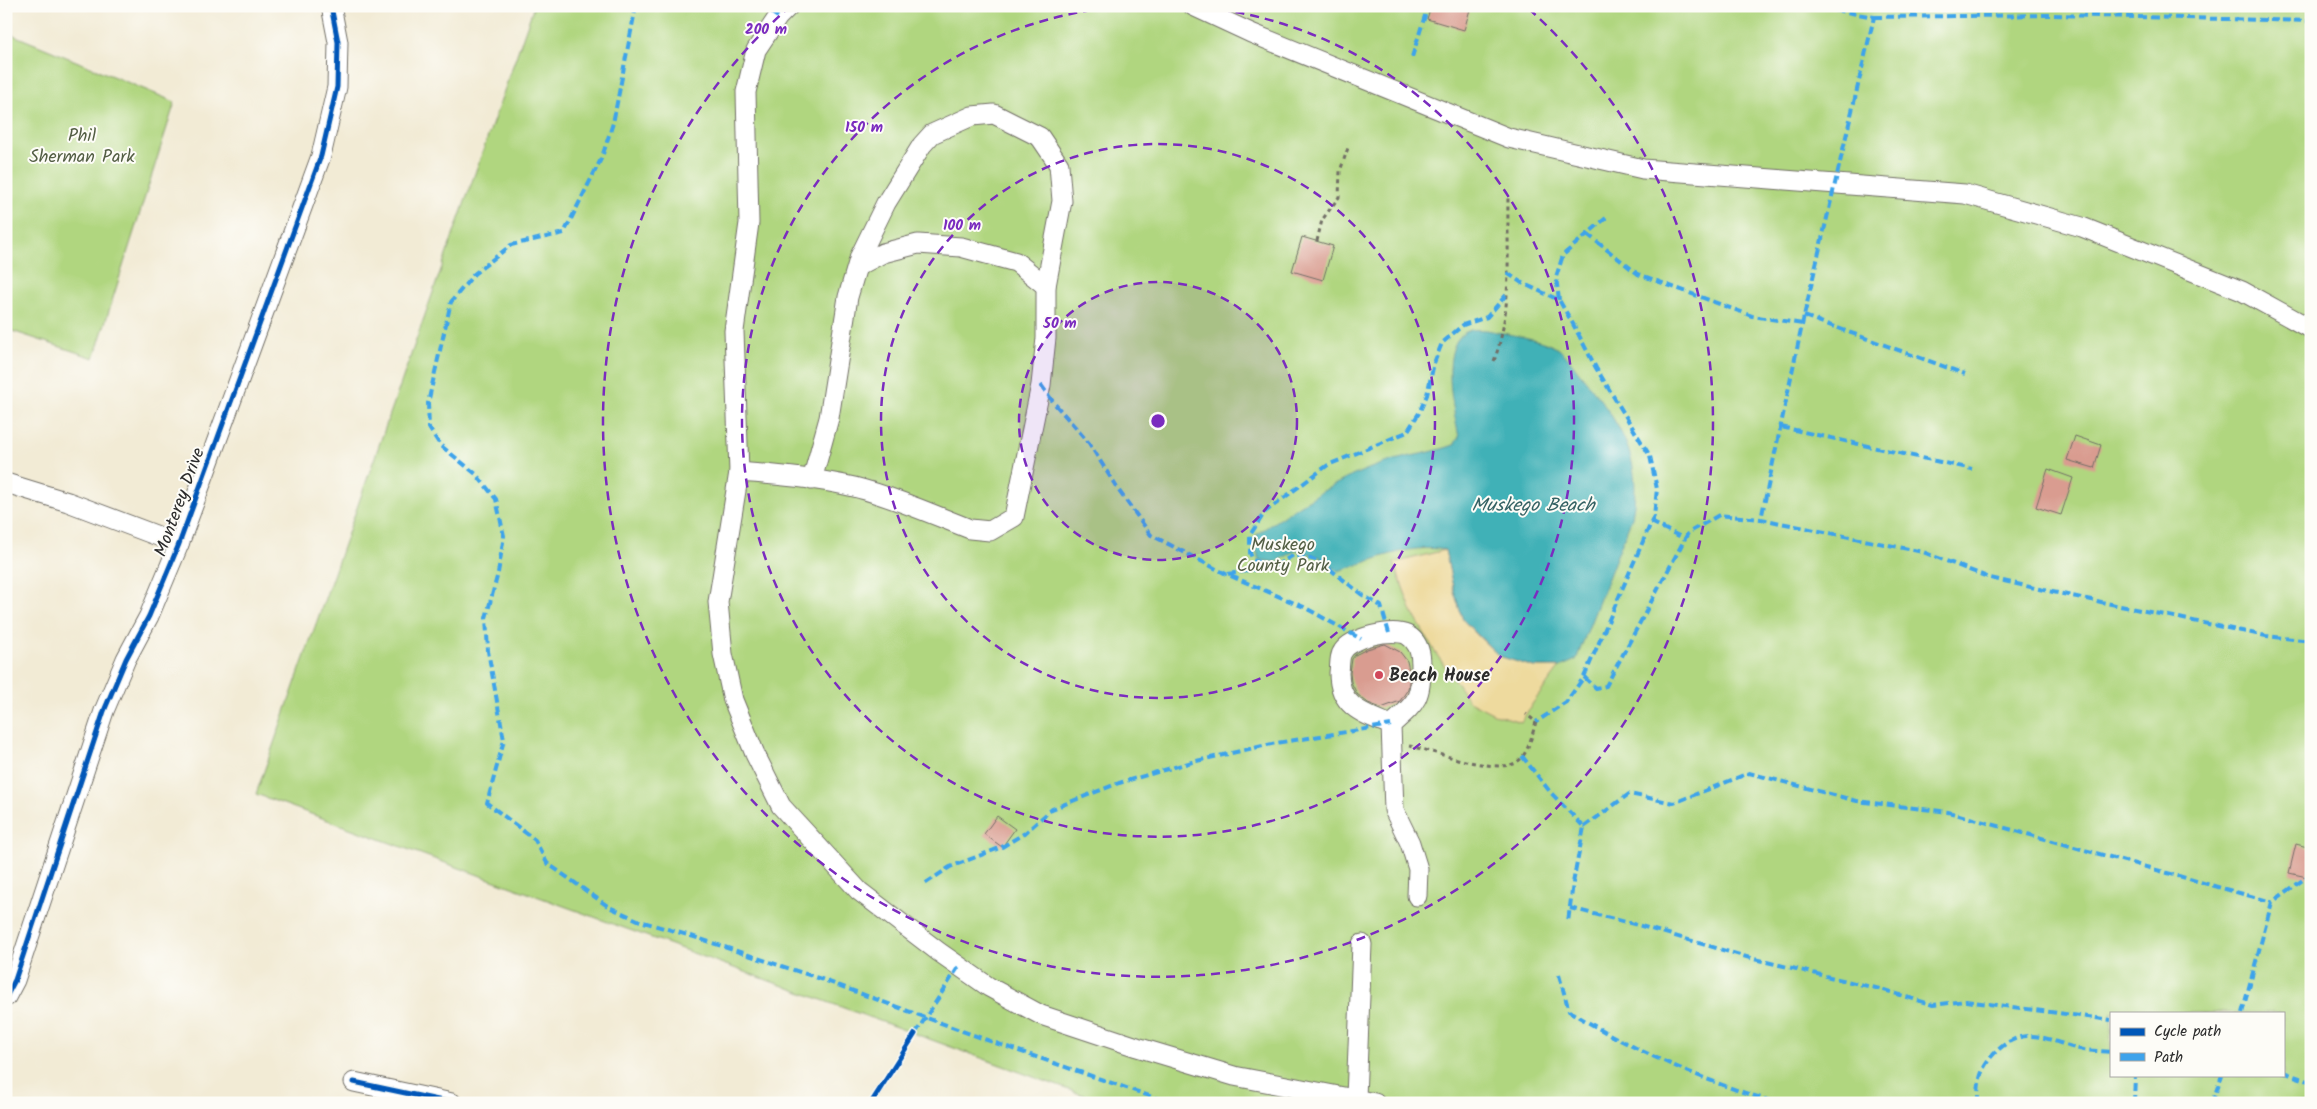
<svg xmlns="http://www.w3.org/2000/svg" width="2317" height="1109" font-family="Kalam,sans-serif">
<rect width="100%" height="100%" fill="#fdfcf7"/>
<filter id="ink" filterUnits="userSpaceOnUse"><feTurbulence type="fractalNoise" baseFrequency=".02" numOctaves="2"/><feDisplacementMap in="SourceGraphic" scale="10" xChannelSelector="R" yChannelSelector="G"/><feConvolveMatrix kernelMatrix="1 2 1 2 8 2 1 2 1" color-interpolation-filters="sRGB"/></filter>
<filter id="wash" filterUnits="userSpaceOnUse"><feTurbulence type="fractalNoise" baseFrequency=".0096" numOctaves="4" result="noise"/><feDisplacementMap in="SourceGraphic" scale="20" xChannelSelector="R" yChannelSelector="G"/><feGaussianBlur stdDeviation="1.12" result="paint"/><feColorMatrix in="noise" values="0 0 0 0 0 0 0 0 0 0 0 0 0 0 0 0 0 1.4 0 .05"/><feComposite in="paint" operator="in"/></filter>
<g filter="url(#wash)">
<rect width="100%" height="100%" fill="#f2ebd5"/>
<g fill="#b0d67f" stroke="#6e8055" fill-rule="evenodd">
<path d="M534 6H2311V1103H1105L256 794ZM2111 1013H2283V1075H2111Z"/>
<path d="M6 32 175 102 94 358 6 329Z"/>
</g>
<path fill="#eeda9e" stroke="#8c8264" d="M1445 550 1454 591 1463 620 1478 636 1499 656 1534 667H1560L1533 703 1521 722 1494 714 1469 701 1437 655 1412 612 1394 563Z"/>
<path fill="#40b1b7" stroke="#366e71" d="M1487 330C1509 335 1536 337 1557 348 1566 353 1575 368 1582 376 1618 421 1644 457 1632 517L1576 660 1560 667H1534L1499 656 1463 620 1454 591 1445 550C1407 543 1374 561 1338 571L1320 557 1297 550 1276 562 1259 560 1256 548 1257 534C1298 506 1339 477 1388 462 1410 455 1432 453 1454 445L1459 437C1454 413 1436 339 1471 330 1476 329 1482 330 1487 330Z"/>
<g id="blocks">
<g fill="#d99c90">
<path d="M1431 6H1471L1464 30 1427 19Z"/>
<path d="M1302 237 1333 246 1323 280 1292 271Z"/>
<path d="M2075 436 2101 445 2094 468 2067 460Z"/>
<path d="M2048 469 2073 478 2061 515 2036 507Z"/>
<path d="M1385 644 1400 652 1407 661 1410 675 1408 689 1400 701 1381 708 1368 703 1357 694 1351 682 1350 673 1352 659 1355 655 1367 649Z"/>
<path d="M997 816 1015 829 1002 847 984 834Z"/>
<path d="M2296 844 2311 848V863L2307 877 2289 873Z"/>
</g>
</g>
</g>
<g filter="url(#ink)">
<use href="#blocks" fill-opacity="0" stroke="#716e66" stroke-width="1"/>
<g fill="none" stroke-linecap="round" stroke-linejoin="round">
<g stroke="#716e66" stroke-width="21">
<g id="minor">
<path d="M789 6 778 17 756 50 746 92 749 223 734 331 739 472 718 602 723 654 733 700 755 754 781 806 859 891 939 952 989 987 1041 1015 1137 1047 1234 1076 1375 1103"/>
<path d="M1193 6 1251 33 1509 138 1643 169 1965 194 2082 227 2242 291 2311 329"/>
<path d="M858 266 883 253 918 244 961 247 1016 262 1046 286"/>
<path d="M739 472C777 475 816 478 854 487 891 496 934 515 970 529L990 531 1014 517 1041 385 1046 338V286L1062 201 1059 165 1040 137 994 114 972 116 932 134 922 145 886 203 860 256 848 297 829 418 812 480"/>
<path d="M6 483 68 502 179 544"/>
<path d="M1391 725C1364 714 1339 707 1339 673 1340 666 1339 656 1343 651 1352 637 1392 628 1407 635 1418 641 1421 653 1421 664 1421 700 1417 702 1391 725L1394 810 1410 843 1418 869 1417 896"/>
<path d="M6 997 15 980 104 711 126 659 149 616 179 544 321 156 337 87 338 42 331 6"/>
<path d="M354 1082 452 1103"/>
<path d="M1356 1098 1362 944"/>
</g>
</g>
<g stroke="#716e66" stroke-width="3" stroke-dasharray="4 4" stroke-linecap="butt">
<path d="M1317 241 1322 220 1339 197 1340 171 1349 145"/>
<path d="M1494 361C1513 309 1507 252 1508 197"/>
<path d="M1409 746C1435 751 1493 774 1515 763 1528 757 1532 734 1536 722L1526 714"/>
</g>
<use href="#minor" stroke="#fff" stroke-width="19"/>
<g stroke="#3ea3eb" stroke-width="4" stroke-dasharray="8 4" stroke-linecap="butt">
<path d="M636 6 613 123 602 157 564 233 511 245 474 274 451 302 428 403 429 428 440 445 476 474 496 499 504 536 498 573 486 618 488 651 504 740 487 803 535 840 547 863 609 907 640 921 691 936 821 979 987 1040 1170 1103"/>
<path d="M762 6 778 17"/>
<path d="M1812 6 1874 17 1804 316 1761 519 1923 552 1990 578 2048 591 2266 636 2311 641"/>
<path d="M1874 17 2053 15 2311 21"/>
<path d="M1412 57 1428 6"/>
<path d="M1587 234 1638 274 1752 316 1803 324"/>
<path d="M1507 273 1522 283 1559 300 1573 324 1596 368 1650 456 1657 489 1654 516 1584 677 1566 702 1536 722"/>
<path d="M1559 300 1556 277 1563 255 1606 218"/>
<path d="M1804 316 1965 374"/>
<path d="M1041 385 1054 403 1089 443 1119 491 1151 535 1226 574 1304 607 1361 639"/>
<path d="M1781 427 1972 469"/>
<path d="M1651 522 1685 539"/>
<path d="M1228 574 1270 567"/>
<path d="M1389 633 1381 606 1361 594 1320 561 1294 555 1273 567 1253 560 1250 553V535L1265 512 1328 465 1407 432 1419 413 1427 395 1434 363 1442 343 1463 325 1487 317 1507 294"/>
<path d="M1584 677 1596 688 1606 686 1688 533 1719 515 1761 519"/>
<path d="M1522 756 1551 793 1584 827 1573 883 1568 922"/>
<path d="M1584 827 1629 794 1674 803 1749 773 1857 801 1948 812 2272 902"/>
<path d="M926 883 950 867 1002 847 1025 833 1052 809 1119 783 1192 762 1276 743 1391 725"/>
<path d="M1570 908 1634 924 1750 958 1884 990 1933 1005 1966 1001 2111 1020"/>
<path d="M1559 975 1569 1011C1634 1051 1705 1082 1778 1103"/>
<path d="M2242 1013 2272 902 2307 877 2311 864"/>
<path d="M915 1034 959 966"/>
<path d="M2283 1072 2311 1082"/>
<path d="M1978 1103C1978 1093 1978 1082 1982 1072 1988 1056 2009 1036 2028 1036 2047 1035 2065 1047 2084 1050 2093 1051 2102 1051 2111 1052"/>
<path d="M2134 1103 2135 1075"/>
<path d="M2212 1103 2222 1075"/>
</g>
<g stroke="#fdfcf7" stroke-width="8">
<g id="cycleway">
<path d="M6 997 15 980 104 711 126 659 149 616 179 544 321 156 337 87 338 42 331 6"/>
<path d="M354 1082 452 1103"/>
<path d="M871 1103 915 1034"/>
</g>
</g>
<use href="#cycleway" stroke="#0057b8" stroke-width="5"/>
</g>
</g>
<circle cx="1158" cy="421" r="139" fill="#7b2cbf" fill-opacity=".12"/>
<g fill="none" stroke="#7b2cbf" stroke-width="2.5" stroke-dasharray="9 6">
<circle cx="1158" cy="421" r="139"/>
<circle cx="1158" cy="421" r="277"/>
<path d="M1191 6A416 416 0 1 1 1125 6"/>
<path d="M1529 9A555 555 0 1 1 787 9"/>
</g>
<circle fill="#d1495b" stroke="#fdfcf7" stroke-width="2" cx="1379" cy="675" r="5"/>
<g text-anchor="middle" stroke-width="4" stroke-linejoin="round" paint-order="stroke">
<g font-size="18" fill="#535e44" stroke="#fdfcf7">
<text x="82" y="141">Phil<tspan x="82" dy="21">Sherman Park</tspan></text>
<text x="1283" y="550">Muskego<tspan x="1283" dy="21">County Park</tspan></text>
</g>
<g font-size="18" fill="#2b2b2b" stroke="#fdfcf7">
<text transform="translate(179 502) rotate(-70)" y="6">Monterey Drive</text>
</g>
<g font-size="18" font-weight="bold" fill="#2b2b2b" stroke="#fdfcf7" text-anchor="start">
<text x="1389" y="681">Beach House</text>
</g>
<g font-size="19" font-style="italic" fill="#336163" stroke="#fdfcf7">
<text x="1533" y="511">Muskego Beach</text>
</g>
</g>
<circle cx="1158" cy="421" r="8" fill="#7b2cbf" stroke="#fdfcf7" stroke-width="2.5"/>
<g font-size="15" text-anchor="middle" font-weight="bold" fill="#7b2cbf" stroke="#fdfcf7" stroke-width="4" stroke-linejoin="round" paint-order="stroke">
<text x="766" y="34">200 m</text>
<text x="864" y="132">150 m</text>
<text x="962" y="230">100 m</text>
<text x="1060" y="328">50 m</text>
</g>
<rect width="2317" height="1109" fill="none" stroke="#fdfcf7" stroke-width="25"/>
<rect x="2110" y="1012" width="175" height="65" fill="#fdfcf7" stroke="#a9a8a5"/>
<rect x="2120" y="1028" width="25" height="8" fill="#0057b8" stroke="#a9a8a5"/>
<text x="2154" y="1036" font-size="15" fill="#2b2b2b">Cycle path</text>
<rect x="2120" y="1053" width="25" height="8" fill="#3ea3eb" stroke="#a9a8a5"/>
<text x="2154" y="1062" font-size="15" fill="#2b2b2b">Path</text>
</svg>
